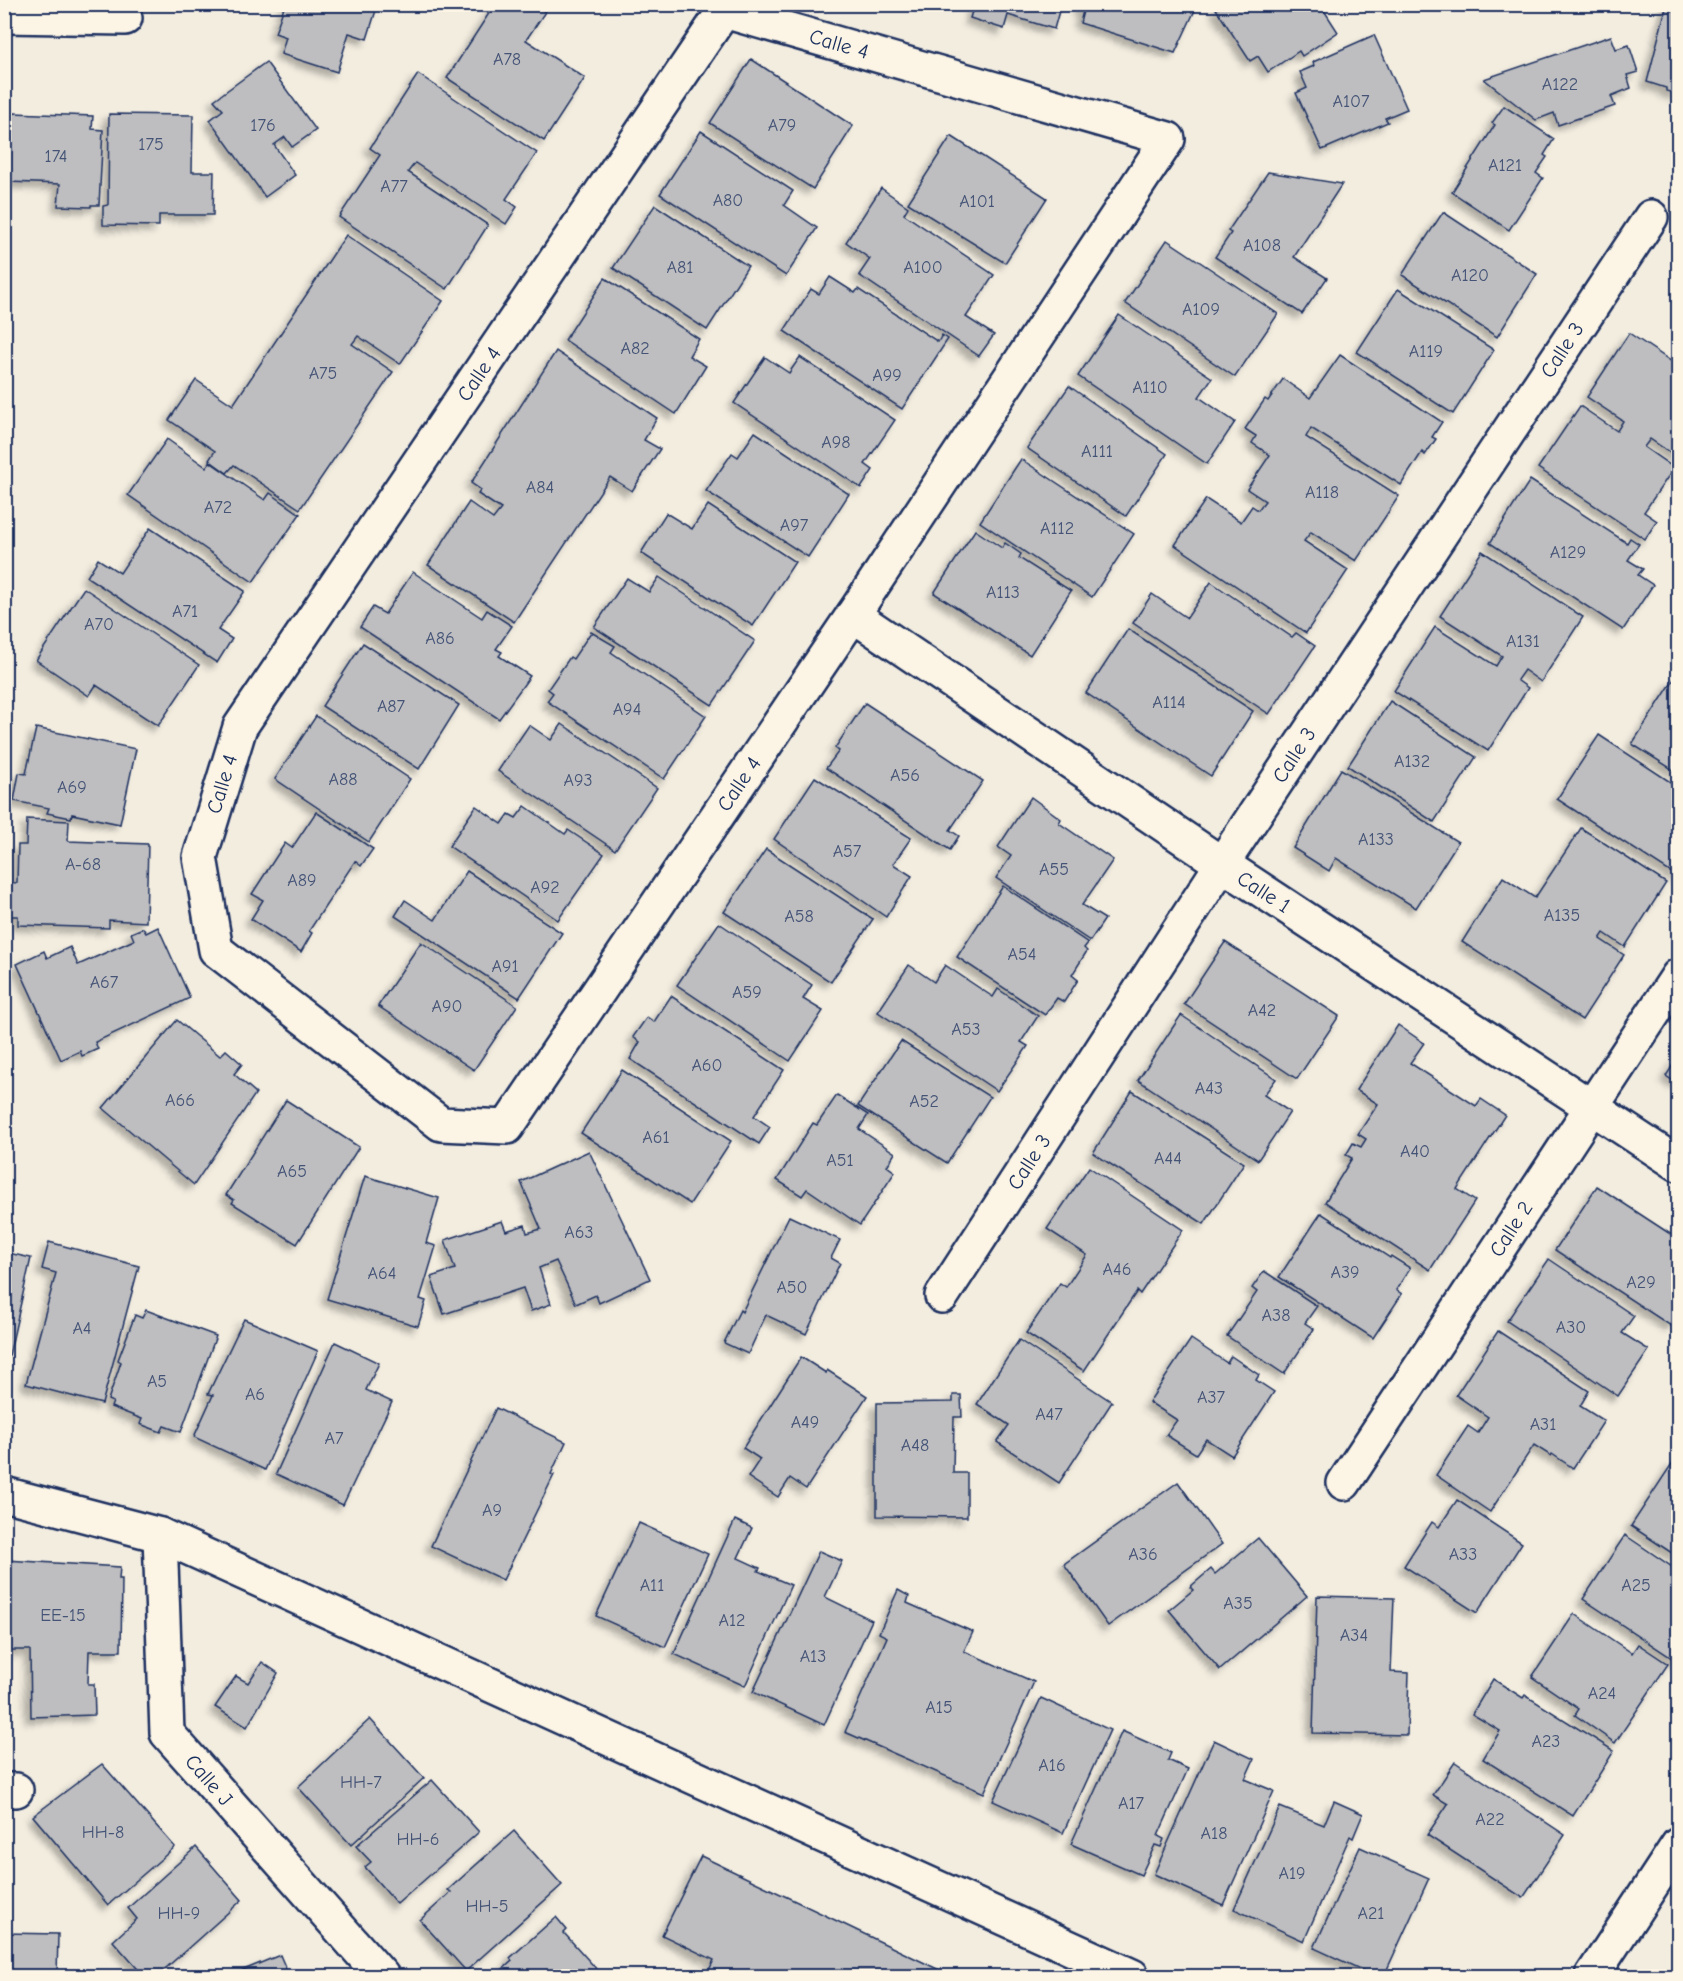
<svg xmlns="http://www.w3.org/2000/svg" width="1683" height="1981" font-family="'Comic Neue',sans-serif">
<defs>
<filter id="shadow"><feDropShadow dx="-5.5" dy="5.5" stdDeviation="3" flood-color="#0004"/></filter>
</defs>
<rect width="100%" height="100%" fill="#f3ede0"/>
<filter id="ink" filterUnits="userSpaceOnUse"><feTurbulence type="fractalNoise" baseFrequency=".0167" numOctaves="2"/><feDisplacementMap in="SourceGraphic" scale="12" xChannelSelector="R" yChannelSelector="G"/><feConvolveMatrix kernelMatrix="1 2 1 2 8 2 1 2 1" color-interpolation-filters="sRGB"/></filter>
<g filter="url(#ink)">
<g fill="#bebec0" stroke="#1b2f5e" stroke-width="1.5" filter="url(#shadow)">
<path d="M285 4H378L367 39 349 33 337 72 281 54 286 37 275 33Z"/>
<path d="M495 4H533L545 12 526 40 585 78 544 141 447 78Z"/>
<path d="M979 4H1061L1054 29 1008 15 1004 29 970 18 974 5Z"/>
<path d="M1080 4H1183L1196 8 1175 53 1080 23 1083 11 1078 10Z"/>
<path d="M1224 4H1320L1338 32 1302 56 1299 51 1268 72 1258 56 1250 61 1216 9Z"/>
<path d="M1667 4H1678V94L1666 91V88L1647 82Z"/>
<path d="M1374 35 1407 109 1385 118 1388 122 1322 150 1296 93 1307 88 1300 72 1314 66 1313 62Z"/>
<path d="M1611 36 1616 49 1629 45 1638 72 1627 75 1631 88 1611 96 1615 106 1558 125 1554 113 1536 120 1484 79Z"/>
<path d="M751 59 853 126 813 189 710 123Z"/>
<path d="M266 62 316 130 292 147 285 137 274 145 295 175 265 197 210 120 223 110 214 100Z"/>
<path d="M418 74 537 153 506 199 517 207 506 224 415 163 408 172 488 225 447 289 339 217 380 155 370 148Z"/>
<path d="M1504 106 1554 139 1544 155 1547 157 1536 173 1543 178 1509 230 1452 192 1495 125 1492 123Z"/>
<path d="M13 113 93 116 92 129 103 130 99 205H91V207L58 206 60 184 9 182Z"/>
<path d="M109 114 193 115 192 172H214L213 215H159V226L103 225V206L108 205Z"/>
<path d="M701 131 793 191 784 205 817 228 786 276 660 194Z"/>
<path d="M951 136 1047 198 1005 263 908 203Z"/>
<path d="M1268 172 1342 184 1294 257 1327 278 1302 314 1215 257 1231 233 1228 231Z"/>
<path d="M881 188 908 207 904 214 994 275 966 317 994 335 979 356 859 275 870 259 846 242Z"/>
<path d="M655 205 748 266 707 330 613 268Z"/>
<path d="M1443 212 1537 274 1497 337 1402 275Z"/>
<path d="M346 235 443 301 400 364 358 336 352 344 393 372 300 509 234 465 227 473 209 460 215 451 169 420 196 380 233 405Z"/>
<path d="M1167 240 1278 314 1235 377 1125 303Z"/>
<path d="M830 277 855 293 858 289 938 342 942 335 948 339 902 409 784 331 811 289 819 294Z"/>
<path d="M605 278 699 339 689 356 706 366 676 414 565 340Z"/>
<path d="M1398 289 1494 350 1453 414 1357 352Z"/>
<path d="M1119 315 1212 378 1199 397 1235 422 1207 464 1078 376Z"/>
<path d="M1629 333 1678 366V458L1650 439 1644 447 1674 468 1644 512 1657 521 1645 539 1538 468 1580 406 1617 431 1623 421 1587 397Z"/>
<path d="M556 351 657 418 644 440 660 449 632 491 610 477 514 622 428 565 469 502 493 519 501 509 478 494 481 490 471 483Z"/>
<path d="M1340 355 1442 422 1432 437 1436 439 1425 455 1422 452 1401 485 1311 428 1306 437 1399 496 1356 561 1311 532 1304 541 1348 570 1306 633 1175 545 1206 499 1241 522 1252 506 1258 510 1265 501 1247 489 1270 455 1252 443 1256 436 1245 429 1265 399 1268 401 1283 379 1310 398Z"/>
<path d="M765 357 789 373 800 357 895 420 865 464 873 470 861 488 734 403Z"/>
<path d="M1069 386 1167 454 1126 516 1027 448Z"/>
<path d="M755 432 849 494 808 557 706 491 732 453 738 457Z"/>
<path d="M167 439 206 467 210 462 265 500 270 493 300 514 253 582 128 495Z"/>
<path d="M1021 459 1134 534 1092 597 980 522Z"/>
<path d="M1530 480 1627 543 1630 538 1639 544 1628 560 1643 569 1638 575 1653 585 1623 630 1490 543Z"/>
<path d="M708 505 795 562 753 626 641 553 666 513 692 529Z"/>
<path d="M150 528 245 591 218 630 232 639 217 663 87 577 98 559 120 573Z"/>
<path d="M975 530 1002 548 1005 543 1021 554 1019 558 1071 591 1030 655 934 593Z"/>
<path d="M1482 551 1583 617 1541 682 1524 670 1517 680 1528 688 1488 751 1394 691 1435 627 1496 666 1502 656 1440 616Z"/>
<path d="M413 572 482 618 487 610 512 626 496 649 502 652 499 656 530 676 499 719 360 627 373 607 385 614Z"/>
<path d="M659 577 755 641 712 705 594 627 627 578 649 592Z"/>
<path d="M1211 582 1292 637 1296 633 1315 646 1269 714 1133 623 1152 594 1187 618Z"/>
<path d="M84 588 199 665 158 726 96 685 89 696 36 660Z"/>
<path d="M1128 629 1253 711 1211 776 1086 693Z"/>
<path d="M591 632 615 646 611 652 706 716 664 779 547 701 553 693 548 689 570 657 573 659Z"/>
<path d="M363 643 459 705 419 769 322 706Z"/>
<path d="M1674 679 1678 682V773L1632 744Z"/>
<path d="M1390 701 1476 757 1434 822 1348 766Z"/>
<path d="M865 703 983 781 950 830 959 836 950 850 826 768 839 751 835 748Z"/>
<path d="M316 716 410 779 369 842 275 779Z"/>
<path d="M562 724 657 788 615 850 498 771 529 725 551 740Z"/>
<path d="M36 728 136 749 120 824 72 814 71 818 47 813 49 808 14 801 19 773 26 774Z"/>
<path d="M1599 735 1678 787V872L1676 876 1557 799Z"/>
<path d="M1341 769 1458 842 1416 908 1336 858 1329 871 1293 848Z"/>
<path d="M815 777 911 838 893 864 912 876 886 917 774 839Z"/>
<path d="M1031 797 1061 819 1059 823 1113 860 1082 905 1105 919 1090 941 996 878 1011 856 998 847Z"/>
<path d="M476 806 502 824 509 814 516 818 525 806 565 834 568 830 604 854 558 920 449 846Z"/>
<path d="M316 812 373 849 361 866 355 861 309 931 312 933 301 952 251 919 263 900 252 894 285 843 292 848Z"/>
<path d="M27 819 69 821 68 841 148 844 146 922 109 920V928L18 925V916H4V882L17 883 18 845H26Z"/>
<path d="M1581 828 1666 883 1625 947 1604 933 1600 939 1624 955 1582 1020 1462 942 1503 877 1535 898Z"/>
<path d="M766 849 873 919 831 982 724 912Z"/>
<path d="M467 871 562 933 519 998 395 916 405 900 435 920Z"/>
<path d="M1003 886 1088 943 1084 948 1087 951 1072 975 1078 980 1064 1002 1057 998 1045 1015 957 957Z"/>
<path d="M719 923 812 985 803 999 823 1011 790 1061 677 985Z"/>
<path d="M158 927 190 998 95 1042 98 1049 82 1056 80 1051 61 1060 17 964 44 951 47 958 70 947 78 965 134 940 131 933 143 928 146 933Z"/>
<path d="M421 942 517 1006 474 1070 378 1006Z"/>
<path d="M1225 942 1339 1016 1297 1079 1184 1004Z"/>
<path d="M909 965 934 982 945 965 993 997 998 989 1038 1016 1021 1042 1028 1046 997 1091 878 1012Z"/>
<path d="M671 996 784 1070 754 1116 770 1127 759 1144 630 1059 640 1042 633 1037 647 1017 654 1022Z"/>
<path d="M1181 1015 1276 1079 1264 1095 1290 1112 1258 1160 1138 1080Z"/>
<path d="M177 1020 220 1056 226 1050 242 1064 234 1074 256 1093 194 1185 103 1108Z"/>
<path d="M1398 1025 1424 1043 1410 1063 1476 1106 1481 1099 1505 1115 1457 1189 1475 1201 1430 1270 1325 1202 1352 1158 1346 1155 1353 1143 1361 1147 1366 1139 1358 1134 1378 1104 1356 1090Z"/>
<path d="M901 1041 990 1097 947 1163 858 1106Z"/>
<path d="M1678 1057V1084L1666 1076Z"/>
<path d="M622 1070 731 1141 690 1204 581 1133Z"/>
<path d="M1132 1091 1244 1163 1204 1224 1093 1153Z"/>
<path d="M837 1095 868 1115 859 1129 895 1153 887 1166 895 1172 860 1225 807 1189 802 1196 777 1180 813 1123 817 1125Z"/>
<path d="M286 1100 359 1147 297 1244 232 1203 234 1200 226 1195Z"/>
<path d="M589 1151 650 1279 599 1303 596 1295 576 1304 556 1261 539 1268 551 1304 531 1311 523 1288 444 1314 431 1277 455 1269 445 1240 502 1221 506 1231 525 1225 527 1233 541 1229 521 1182Z"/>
<path d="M1089 1167 1183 1230 1140 1294 1137 1291 1084 1371 1026 1333 1060 1283 1066 1287 1087 1255 1047 1229Z"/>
<path d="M365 1176 439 1198 426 1243 436 1246 420 1299 426 1301 418 1326 327 1299Z"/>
<path d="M1597 1186 1678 1239V1314L1671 1326 1555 1250Z"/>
<path d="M1321 1213 1390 1258 1391 1256 1410 1268 1396 1290 1402 1294 1373 1338 1279 1277Z"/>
<path d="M789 1216 840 1240 831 1258 840 1263 806 1334 766 1315 748 1354 724 1343 740 1310 742 1312Z"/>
<path d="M49 1242 139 1266 102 1404 26 1384 56 1273 42 1269Z"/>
<path d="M4 1252 31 1258 4 1378Z"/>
<path d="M1549 1259 1634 1316 1622 1333 1649 1350 1618 1396 1507 1321Z"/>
<path d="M1264 1271 1317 1306 1305 1323 1314 1329 1284 1374 1227 1336 1257 1292 1252 1288Z"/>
<path d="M146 1310 216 1336 181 1432 164 1426 161 1432 140 1424 142 1419 111 1407 113 1402 108 1400 121 1362 118 1360 135 1315 142 1318Z"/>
<path d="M244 1319 318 1351 265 1470 194 1437 213 1395 208 1394Z"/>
<path d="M1498 1331 1589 1391 1580 1406 1604 1421 1573 1468 1552 1454 1551 1456 1534 1445 1490 1512 1436 1475 1468 1426 1478 1433 1488 1417 1456 1395Z"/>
<path d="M1191 1339 1227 1363 1231 1356 1259 1375 1256 1380 1274 1392 1232 1456 1206 1439 1196 1454 1166 1435 1177 1420 1149 1402Z"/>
<path d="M1019 1340 1112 1402 1059 1483 997 1442 1009 1425 977 1404Z"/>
<path d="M335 1342 379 1363 366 1390 392 1402 343 1505 276 1474Z"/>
<path d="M801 1357 826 1373 827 1370 867 1396 806 1489 790 1478 778 1497 748 1477 760 1459 743 1448Z"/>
<path d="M953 1395H961L962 1417H954L953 1473H967V1517L877 1516V1403L953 1402Z"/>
<path d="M496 1408 566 1442 551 1474 554 1475 503 1580 431 1546Z"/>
<path d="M1673 1462 1678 1466V1557L1631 1526Z"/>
<path d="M1178 1482 1222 1544 1108 1626 1064 1564Z"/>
<path d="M1457 1500 1522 1543 1477 1613 1404 1566 1432 1522 1439 1527Z"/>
<path d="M735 1520 752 1528 738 1558 760 1568 758 1571 791 1585 745 1686 674 1654Z"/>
<path d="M639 1523 708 1554 665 1647 596 1616Z"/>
<path d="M1625 1535 1678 1571V1662L1583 1599Z"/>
<path d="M1258 1538 1307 1596 1220 1670 1169 1610 1193 1590 1190 1587 1211 1569 1215 1574Z"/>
<path d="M4 1547H6V1560L120 1567 119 1579H122L121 1651H89L88 1684H94L95 1715 31 1717 30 1650H6L7 1717H4Z"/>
<path d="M819 1551 842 1561 825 1597 872 1620 824 1725 753 1692Z"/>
<path d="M898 1590 909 1596 907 1603 973 1632 964 1651 1034 1682 984 1793 845 1732 887 1637 879 1633Z"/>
<path d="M1317 1596 1394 1598 1391 1672 1409 1673 1407 1735 1313 1733Z"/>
<path d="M1574 1614 1632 1653 1638 1644 1668 1664 1615 1743 1575 1715 1579 1709 1532 1677Z"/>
<path d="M262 1662 278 1673 247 1727 215 1707 236 1676 248 1683Z"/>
<path d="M1493 1679 1523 1698 1525 1695 1614 1751 1573 1816 1483 1759 1500 1731 1472 1714Z"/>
<path d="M1041 1698 1110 1730 1063 1833 993 1801Z"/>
<path d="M370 1719 424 1778 351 1845 298 1787Z"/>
<path d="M1122 1731 1171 1753 1168 1760 1188 1769 1158 1836 1164 1839 1161 1847 1155 1845 1141 1875 1071 1844Z"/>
<path d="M1214 1740 1254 1759 1245 1779 1274 1791 1223 1905 1154 1874Z"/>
<path d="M1455 1762 1565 1835 1523 1898 1427 1835 1448 1804 1433 1795Z"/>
<path d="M102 1764 175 1847 108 1905 33 1816Z"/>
<path d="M432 1780 479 1832 397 1904 365 1867 371 1862 356 1846Z"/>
<path d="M1334 1801 1363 1814 1353 1838 1350 1836 1304 1941 1234 1909 1280 1807 1324 1825Z"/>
<path d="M514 1831 562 1885 466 1971 420 1920 451 1892 448 1890Z"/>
<path d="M196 1847 242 1900 157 1976H144L113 1941 137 1919 128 1908Z"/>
<path d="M1360 1847 1429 1878 1384 1976H1375L1314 1948Z"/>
<path d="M701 1856 952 1976H706L714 1960 662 1935Z"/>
<path d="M556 1917 567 1930 564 1933 601 1974 598 1976H495L512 1961 510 1958Z"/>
<path d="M4 1933 58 1934 57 1976H4Z"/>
<path d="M280 1955 289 1976H229Z"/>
</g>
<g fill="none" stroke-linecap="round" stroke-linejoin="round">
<g stroke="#1b2f5e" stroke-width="38">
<g id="minor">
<path d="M724 11 1168 139 853 615 507 1127 441 1124 216 950 200 857 240 727Z"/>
<path d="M4 16 125 18"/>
<path d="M853 615 1222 864 1678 1164"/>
<path d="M942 1296 1222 864 1651 217"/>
<path d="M1344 1483 1678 976"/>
<path d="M160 1535 167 1733 382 1976"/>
<path d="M4 1790H16"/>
<path d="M1592 1976 1678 1845"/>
</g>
</g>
<g stroke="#1b2f5e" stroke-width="38">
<path id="tertiary" d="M4 1494 160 1535 1132 1976"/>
</g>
<use href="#minor" stroke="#fcf5e5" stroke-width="33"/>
<use href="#tertiary" stroke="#fcf5e5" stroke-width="33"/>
</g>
</g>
<g text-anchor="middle" stroke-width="4.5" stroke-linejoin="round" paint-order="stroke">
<g font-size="18" fill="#445376">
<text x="507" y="65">A78</text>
<text x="1560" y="90">A122</text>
<text x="1351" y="107">A107</text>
<text x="263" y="131">176</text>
<text x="782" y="131">A79</text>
<text x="151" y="150">175</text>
<text x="56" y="162">174</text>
<text x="1505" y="171">A121</text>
<text x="394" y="192">A77</text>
<text x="728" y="206">A80</text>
<text x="977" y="207">A101</text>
<text x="1262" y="251">A108</text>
<text x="680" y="273">A81</text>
<text x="923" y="273">A100</text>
<text x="1470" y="281">A120</text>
<text x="1201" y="315">A109</text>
<text x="635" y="354">A82</text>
<text x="1426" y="357">A119</text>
<text x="323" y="379">A75</text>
<text x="887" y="381">A99</text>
<text x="1150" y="393">A110</text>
<text x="836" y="448">A98</text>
<text x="1097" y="457">A111</text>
<text x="540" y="493">A84</text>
<text x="1322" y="498">A118</text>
<text x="218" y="513">A72</text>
<text x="794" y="531">A97</text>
<text x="1057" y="534">A112</text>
<text x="1568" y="558">A129</text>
<text x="1003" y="598">A113</text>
<text x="185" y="617">A71</text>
<text x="99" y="630">A70</text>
<text x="440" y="644">A86</text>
<text x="1523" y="647">A131</text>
<text x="1169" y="708">A114</text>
<text x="391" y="712">A87</text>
<text x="627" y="715">A94</text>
<text x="1412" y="767">A132</text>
<text x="905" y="781">A56</text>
<text x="343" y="785">A88</text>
<text x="578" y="786">A93</text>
<text x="72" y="793">A69</text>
<text x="1376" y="845">A133</text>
<text x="847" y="857">A57</text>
<text x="83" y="870">A-68</text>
<text x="1054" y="875">A55</text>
<text x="302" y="886">A89</text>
<text x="545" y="893">A92</text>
<text x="1562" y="921">A135</text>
<text x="799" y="922">A58</text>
<text x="1022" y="960">A54</text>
<text x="505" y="972">A91</text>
<text x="104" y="988">A67</text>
<text x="747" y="998">A59</text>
<text x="447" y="1012">A90</text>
<text x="1262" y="1016">A42</text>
<text x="966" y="1035">A53</text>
<text x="707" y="1071">A60</text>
<text x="1209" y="1094">A43</text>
<text x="180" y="1106">A66</text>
<text x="924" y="1107">A52</text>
<text x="656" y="1143">A61</text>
<text x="1415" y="1157">A40</text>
<text x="1168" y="1164">A44</text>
<text x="840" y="1166">A51</text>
<text x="292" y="1177">A65</text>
<text x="579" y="1238">A63</text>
<text x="1117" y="1275">A46</text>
<text x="1345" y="1278">A39</text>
<text x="382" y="1279">A64</text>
<text x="1641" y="1288">A29</text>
<text x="792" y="1293">A50</text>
<text x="1276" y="1321">A38</text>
<text x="1571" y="1333">A30</text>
<text x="82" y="1334">A4</text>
<text x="157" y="1387">A5</text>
<text x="255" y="1400">A6</text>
<text x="1211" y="1403">A37</text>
<text x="1049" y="1420">A47</text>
<text x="805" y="1428">A49</text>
<text x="1543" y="1430">A31</text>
<text x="334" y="1444">A7</text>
<text x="915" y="1451">A48</text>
<text x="492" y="1516">A9</text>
<text x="1143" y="1560">A36</text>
<text x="1463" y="1560">A33</text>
<text x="652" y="1591">A11</text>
<text x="1636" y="1591">A25</text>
<text x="1238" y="1609">A35</text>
<text x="63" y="1621">EE-15</text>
<text x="732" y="1626">A12</text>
<text x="1354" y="1641">A34</text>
<text x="813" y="1662">A13</text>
<text x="1602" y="1699">A24</text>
<text x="939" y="1713">A15</text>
<text x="1546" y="1747">A23</text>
<text x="1052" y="1771">A16</text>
<text x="361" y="1788">HH-7</text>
<text x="1131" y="1809">A17</text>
<text x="1490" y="1825">A22</text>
<text x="103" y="1838">HH-8</text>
<text x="1214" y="1839">A18</text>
<text x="418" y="1845">HH-6</text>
<text x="1292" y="1879">A19</text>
<text x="487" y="1912">HH-5</text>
<text x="179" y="1919">HH-9</text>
<text x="1371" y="1919">A21</text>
</g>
<g font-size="21" fill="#1b2f5e" stroke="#fcf5e5">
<text transform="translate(839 44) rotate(16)" y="7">Calle 4</text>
<text transform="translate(1562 350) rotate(-57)" y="7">Calle 3</text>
<text transform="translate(479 374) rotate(-56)" y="7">Calle 4</text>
<text transform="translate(1294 755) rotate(-57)" y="7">Calle 3</text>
<text transform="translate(222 784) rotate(-73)" y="7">Calle 4</text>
<text transform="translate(739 784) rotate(-56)" y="7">Calle 4</text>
<text transform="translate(1264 892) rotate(33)" y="7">Calle 1</text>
<text transform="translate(1029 1162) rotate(-57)" y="7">Calle 3</text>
<text transform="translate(1511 1229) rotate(-57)" y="7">Calle 2</text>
<text transform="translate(209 1780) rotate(49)" y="7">Calle J</text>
</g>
</g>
<rect width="1683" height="1981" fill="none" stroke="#fcf5e5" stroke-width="24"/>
<rect x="12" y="12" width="1659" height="1957" fill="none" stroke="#1b2f5e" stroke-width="2" filter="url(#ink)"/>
</svg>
